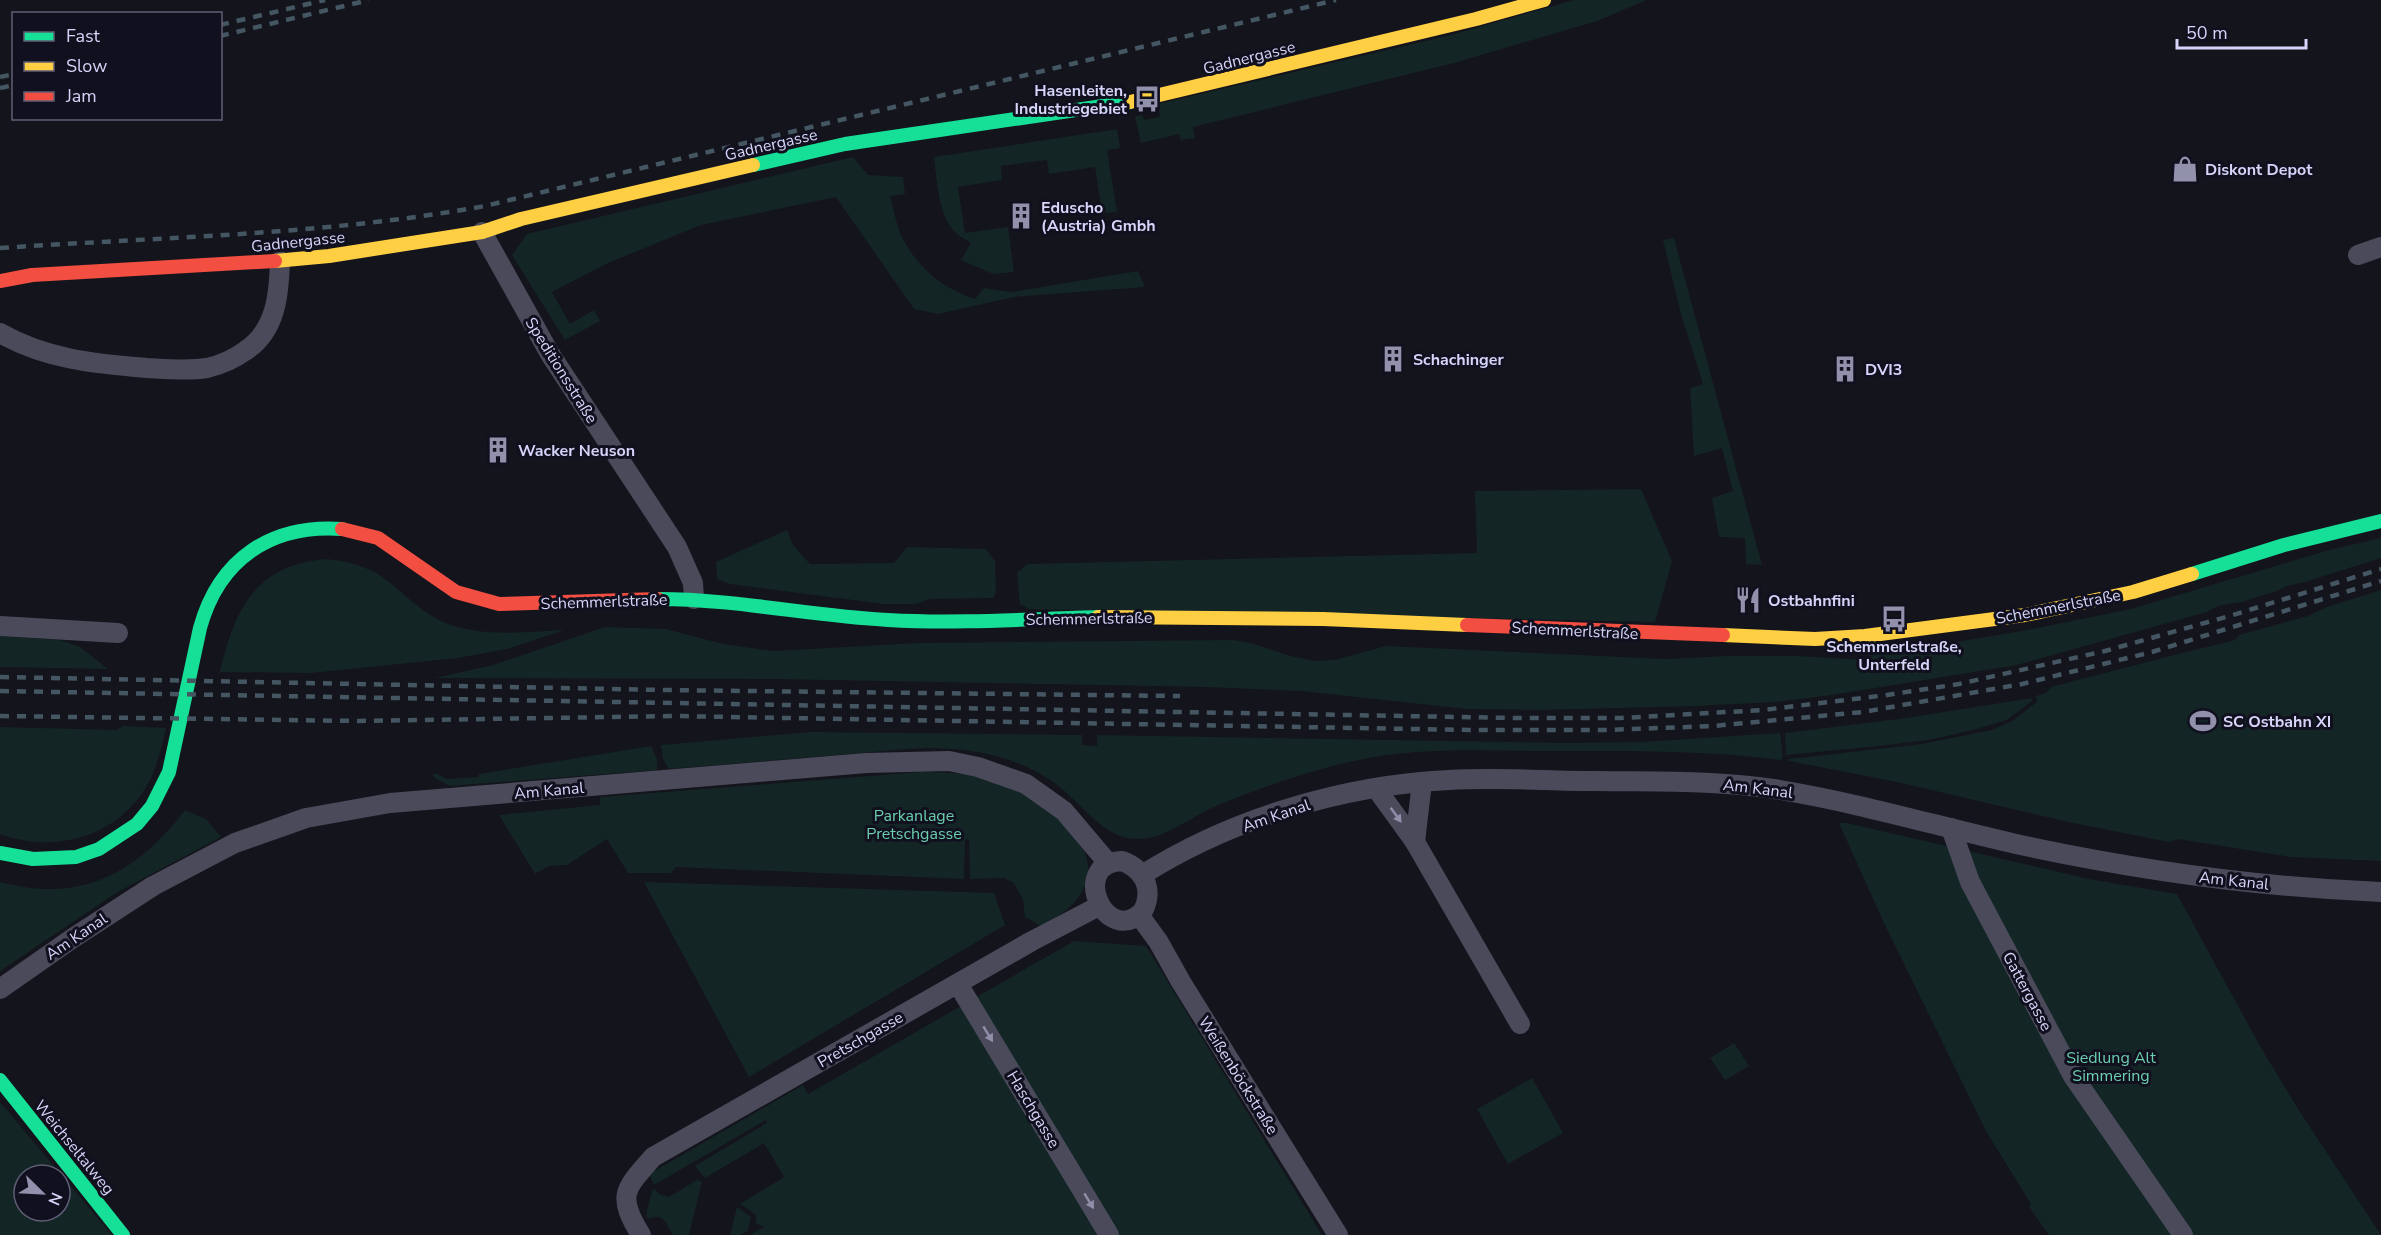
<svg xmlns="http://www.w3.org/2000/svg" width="2381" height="1235" font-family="'Nunito Sans',sans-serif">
<rect width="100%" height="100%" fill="#14141c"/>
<g fill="#142525" fill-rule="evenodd">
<path d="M1574 0H1647L1597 21 1454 63 1193 127 1195 138 1181 140 1179 134 1141 143 1135 116 1142 115 1144 120 1160 117 1158 104 1451 35Z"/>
<path d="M1117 129 1120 148 1107 150 1117 212 1102 213 1095 167 1049 174 1047 160 1001 166 1002 180 958 187 965 233 1008 227 1014 272 993 274 961 260 971 243C967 240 962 238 958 235 938 218 937 181 934 157Z"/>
<path d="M853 157 868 175 903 177 905 194 890 196C894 210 897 229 904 241 920 270 944 289 975 299L984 288 1011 292 1138 271 1145 287 1014 297 938 314 914 309 836 197 701 225 608 263 552 292 570 324 594 310 600 321 565 340 512 255 527 234Z"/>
<path d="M1674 238 1762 565 1746 564 1745 538 1719 537 1712 498 1733 491 1722 448 1694 456 1690 388 1703 384 1681 314 1663 240Z"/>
<path d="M1641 489 1672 561 1655 622 1029 609 1020 604 1017 573 1027 564 1477 553 1475 491Z"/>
<path d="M787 530 793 545 810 564 894 563 907 547 986 549 995 561 996 592 993 598 930 599 916 604H884L730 584 717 579 716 562Z"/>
<path d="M2381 538V558L2305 582 2287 586 2277 591 2242 602 2218 606 2207 612 2017 665 1832 695 1776 702 1696 706 1540 710 1467 709 1301 691 1206 687 774 679 435 678 493 665 605 627 666 629 723 644 774 651 919 643 1233 640 1251 643 1290 656 1315 661 1335 660 1386 646 1666 659 1728 656H1798L1864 660 1869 655 1897 652 2022 631 2131 609 2329 550Z"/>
<path d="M326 559C349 561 371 567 389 582 406 596 421 611 441 621 480 638 524 632 564 630L507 649 458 658 311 673 220 672C234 610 255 565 326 559Z"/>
<path d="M2381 590V861L2291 857 2178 839 2169 842 2073 823 1897 782 1789 761V759L1922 744 1992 730 2012 721 2037 702 2036 696 2046 693 2051 687 2174 655 2235 640 2239 635 2308 616 2327 607Z"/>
<path d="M0 636 60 640 80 647 108 669 0 667Z"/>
<path d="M2032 698V701L2007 720 1973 730 1929 740 1878 746 1786 755 1785 733 1906 718Z"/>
<path d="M123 726 166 728C162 745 158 764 150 780 121 836 57 855 0 834V727L117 730Z"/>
<path d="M811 732 1082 735V745L1097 746V735L1566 743 1641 742 1780 733 1783 757 1781 760C1760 758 1739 755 1717 754 1656 750 1594 751 1533 751 1473 750 1412 748 1354 761 1305 772 1259 788 1214 807 1189 818 1165 839 1138 839 1102 840 1079 798 1049 779 1006 752 958 746 908 749L669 769 663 759 661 745Z"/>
<path d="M651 746 657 759V770L450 786 436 779 433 775 435 773 447 779 478 777 479 774Z"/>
<path d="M921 772C951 772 981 774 1010 786 1019 789 1026 796 1034 801 1065 821 1106 854 1080 895 1071 910 1055 918 1041 926L1025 917 1023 900 1014 883 1004 878 970 879 969 839 965 840 964 879 676 867 671 873H628L607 839 567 865 549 866 535 874 499 815 600 805V797Z"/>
<path d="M185 810 206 819 221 837 116 893 0 971V882C81 904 137 873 185 810Z"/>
<path d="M1839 823H1847L2089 879 2177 894 2260 1046 2300 1112 2381 1235H2049L2029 1207 2031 1204 1986 1131 1883 921Z"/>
<path d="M644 882 994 893 1005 925 749 1077Z"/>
<path d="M1074 941 1146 946 1322 1235H750L764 1227 756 1223V1215L740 1204 784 1177 764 1143 705 1178 695 1166 767 1123 766 1120 654 1185 649 1174 803 1085 808 1094Z"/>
<path d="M1734 1043 1749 1066 1725 1080 1710 1058Z"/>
<path d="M1532 1078 1563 1133 1508 1164 1477 1109Z"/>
<path d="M0 1102 112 1235H0ZM24 1175H60V1211H24Z"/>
<path d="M697 1180 702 1182 689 1235H673C665 1223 664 1212 648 1219L646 1215 652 1191 655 1189 659 1194 669 1197Z"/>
<path d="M737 1207 751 1217 748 1231 740 1235H730Z"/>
</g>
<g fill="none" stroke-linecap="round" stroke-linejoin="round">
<g stroke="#4a4a5b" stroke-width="20">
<path d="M482 232 550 354 677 547 693 583 694 599"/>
<path d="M2358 255 2381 247"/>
<path d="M0 333C45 359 96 364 147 368 166 369 187 371 207 368 220 365 234 359 245 351 276 331 279 295 280 261"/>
<path d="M0 626 118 633"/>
<path d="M1376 788 1415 842 1520 1024"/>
<path d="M1951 828 1970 882 2073 1076 2183 1235"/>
<path d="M1415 842 1422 782"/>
<path d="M1122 861C1144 869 1154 889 1143 911 1106 949 1068 863 1122 861Z"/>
<path d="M1142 875C1232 818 1344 785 1449 780 1498 777 1547 781 1596 781 1657 782 1719 780 1780 790 1859 803 1937 826 2016 844 2136 870 2258 887 2381 892"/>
<path d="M1139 915 1158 941 1181 982 1338 1235"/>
<path d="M958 984 1109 1235"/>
<path d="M0 989 73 938 153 886 235 843 306 818 390 803 866 763 949 761 978 767 1026 784 1064 811 1108 863"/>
<path d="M641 1235C616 1195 625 1189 653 1157L1032 941 1099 906"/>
</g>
<g stroke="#16e098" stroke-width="14">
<path d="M753 165 845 144 1130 102"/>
<path d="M2192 574 2284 545 2381 521"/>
<path d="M658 599C735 599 811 616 888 620 958 624 1028 619 1098 617"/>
<path d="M0 853 33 859 76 857 99 849 137 824 152 806 169 772 200 628C219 559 271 524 342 529"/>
<path d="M0 1080 123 1235"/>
</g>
<g stroke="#ffcf43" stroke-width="14">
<path d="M1130 102 1476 19 1544 0"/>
<path d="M275 261 329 256 482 232 521 219 753 165"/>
<path d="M1098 617 1323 619 1467 625"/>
<path d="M1723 635 1815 639 1865 636 2025 615 2133 592 2192 574"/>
</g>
<g stroke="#f24e42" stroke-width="14">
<path d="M0 281 32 275 275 261"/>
<path d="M342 529 378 538 456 592 499 604 658 599"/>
<path d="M1467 625 1723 635"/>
</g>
<g stroke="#445662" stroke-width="4.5" stroke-dasharray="9 8" stroke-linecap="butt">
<path d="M220 25 325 0"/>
<path d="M220 36 369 0"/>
<path d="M0 77 14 74"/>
<path d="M0 88 14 85"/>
<path d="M0 248C162 237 325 235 485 206L1336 0"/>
<path d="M0 677 662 690 1180 696"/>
<path d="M0 691 1516 718H1621L1763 710 1887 695 1959 684 2105 651 2233 615 2381 569"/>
<path d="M0 716 358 721 674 716 1470 730H1607L1713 726 1863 712 2022 684 2152 652 2381 581"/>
</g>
</g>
<defs><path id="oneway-solid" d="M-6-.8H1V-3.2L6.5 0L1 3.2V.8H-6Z" transform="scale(1.5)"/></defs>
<g fill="#908faa">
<use href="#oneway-solid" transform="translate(1396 815) rotate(54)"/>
<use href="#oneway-solid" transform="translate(988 1034) rotate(59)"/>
<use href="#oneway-solid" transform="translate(1089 1201) rotate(59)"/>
</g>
<defs>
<g id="bus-bare" transform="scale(2.07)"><path d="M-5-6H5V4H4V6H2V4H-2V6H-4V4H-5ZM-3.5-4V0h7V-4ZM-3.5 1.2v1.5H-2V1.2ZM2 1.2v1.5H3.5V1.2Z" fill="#9191ac" stroke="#11101f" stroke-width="2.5" paint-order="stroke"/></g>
<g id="shop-bare" transform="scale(2.07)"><path d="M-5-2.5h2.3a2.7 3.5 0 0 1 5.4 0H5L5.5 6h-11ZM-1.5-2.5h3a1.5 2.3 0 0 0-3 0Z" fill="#9191ac" stroke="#11101f" stroke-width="2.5" paint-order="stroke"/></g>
<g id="building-bare" transform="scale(2.07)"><path d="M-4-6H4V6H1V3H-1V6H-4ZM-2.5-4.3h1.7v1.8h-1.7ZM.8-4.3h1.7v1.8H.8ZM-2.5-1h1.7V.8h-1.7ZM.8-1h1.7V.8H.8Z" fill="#9191ac" stroke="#11101f" stroke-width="2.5" paint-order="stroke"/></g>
<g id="restaurant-bare" transform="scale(2.07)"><path d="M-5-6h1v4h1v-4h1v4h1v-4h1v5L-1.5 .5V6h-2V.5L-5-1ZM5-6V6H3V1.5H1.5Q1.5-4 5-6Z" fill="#9191ac" stroke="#11101f" stroke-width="2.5" paint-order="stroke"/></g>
<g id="stadium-bare" transform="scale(2.07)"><path d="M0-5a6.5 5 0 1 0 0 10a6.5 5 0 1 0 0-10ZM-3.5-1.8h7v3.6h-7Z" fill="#9191ac" stroke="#11101f" stroke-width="2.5" paint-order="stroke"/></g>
</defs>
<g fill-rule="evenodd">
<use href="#bus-bare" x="1147" y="99"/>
<use href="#shop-bare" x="2185" y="169"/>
<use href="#building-bare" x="1021" y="216"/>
<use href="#building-bare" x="1393" y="359"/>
<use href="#building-bare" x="1845" y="369"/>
<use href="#building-bare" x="498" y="450"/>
<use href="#restaurant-bare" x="1748" y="600"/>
<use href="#bus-bare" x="1894" y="619"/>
<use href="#stadium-bare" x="2203" y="721"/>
</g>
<g text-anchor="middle" stroke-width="6" stroke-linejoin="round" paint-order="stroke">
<g font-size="16" fill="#d5d4f9" stroke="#11101f">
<text transform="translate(1249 57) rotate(-14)" y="6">Gadnergasse</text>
<text transform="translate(771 144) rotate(-13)" y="6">Gadnergasse</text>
<text transform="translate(298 241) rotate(-6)" y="6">Gadnergasse</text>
<text transform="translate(562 370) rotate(58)" y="6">Speditionsstraße</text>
<text transform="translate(604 601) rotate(-2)" y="6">Schemmerlstraße</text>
<text transform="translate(2058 606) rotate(-11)" y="6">Schemmerlstraße</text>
<text transform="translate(1089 618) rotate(-1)" y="6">Schemmerlstraße</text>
<text transform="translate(1575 630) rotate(3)" y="6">Schemmerlstraße</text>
<text transform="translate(1758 788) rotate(7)" y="6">Am Kanal</text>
<text transform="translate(549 790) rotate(-5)" y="6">Am Kanal</text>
<text transform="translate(1276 815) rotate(-19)" y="6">Am Kanal</text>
<text transform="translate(2234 880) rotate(6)" y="6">Am Kanal</text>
<text transform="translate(76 936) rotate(-34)" y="6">Am Kanal</text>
<text transform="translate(2028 991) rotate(62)" y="6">Gattergasse</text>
<text transform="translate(860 1039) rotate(-30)" y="6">Pretschgasse</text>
<text transform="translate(1239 1075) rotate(58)" y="6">Weißenböckstraße</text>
<text transform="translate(1034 1109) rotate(59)" y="6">Haschgasse</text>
<text transform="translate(75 1147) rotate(51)" y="6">Weichseltalweg</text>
</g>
<g font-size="16" font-weight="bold" fill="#d5d4f9" stroke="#11101f" text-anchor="start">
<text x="1127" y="96" text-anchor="end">Hasenleiten,<tspan x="1127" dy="18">Industriegebiet</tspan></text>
<text x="2205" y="175">Diskont Depot</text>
<text x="1041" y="213">Eduscho<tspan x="1041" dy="18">(Austria) Gmbh</tspan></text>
<text x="1413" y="365">Schachinger</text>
<text x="1865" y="375">DVI3</text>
<text x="518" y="456">Wacker Neuson</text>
<text x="1768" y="606">Ostbahnfini</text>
<text x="1894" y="652" text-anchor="middle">Schemmerlstraße,<tspan x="1894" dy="18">Unterfeld</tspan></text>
<text x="2223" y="727">SC Ostbahn XI</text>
</g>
<g font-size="16" fill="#6acfae" stroke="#11101f">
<text x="914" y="821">Parkanlage<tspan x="914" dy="18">Pretschgasse</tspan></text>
<text x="2111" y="1063">Siedlung Alt<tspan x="2111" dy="18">Simmering</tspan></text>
</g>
</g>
<rect x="12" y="12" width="210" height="108" fill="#11101f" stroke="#5f5e76" stroke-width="1.5"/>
<rect x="24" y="32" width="30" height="9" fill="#16e098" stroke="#5f5e76" stroke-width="1.5"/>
<text x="66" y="42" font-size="18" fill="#d5d4f9">Fast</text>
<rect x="24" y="62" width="30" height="9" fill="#ffcf43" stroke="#5f5e76" stroke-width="1.5"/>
<text x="66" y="72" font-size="18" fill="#d5d4f9">Slow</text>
<rect x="24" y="92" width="30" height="9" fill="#f24e42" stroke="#5f5e76" stroke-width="1.5"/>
<text x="66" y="102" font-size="18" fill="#d5d4f9">Jam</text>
<g transform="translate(42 1193) rotate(114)"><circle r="28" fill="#11101f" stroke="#5f5e76" stroke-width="1.5"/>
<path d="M0-4.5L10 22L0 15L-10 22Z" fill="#9191ac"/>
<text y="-9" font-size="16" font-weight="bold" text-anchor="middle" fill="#d5d4f9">N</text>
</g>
<path d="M2177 39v9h129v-9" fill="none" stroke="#d5d4f9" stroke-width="3"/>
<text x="2186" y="39" font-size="18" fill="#d5d4f9" stroke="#11101f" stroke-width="4.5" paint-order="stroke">50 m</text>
</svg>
